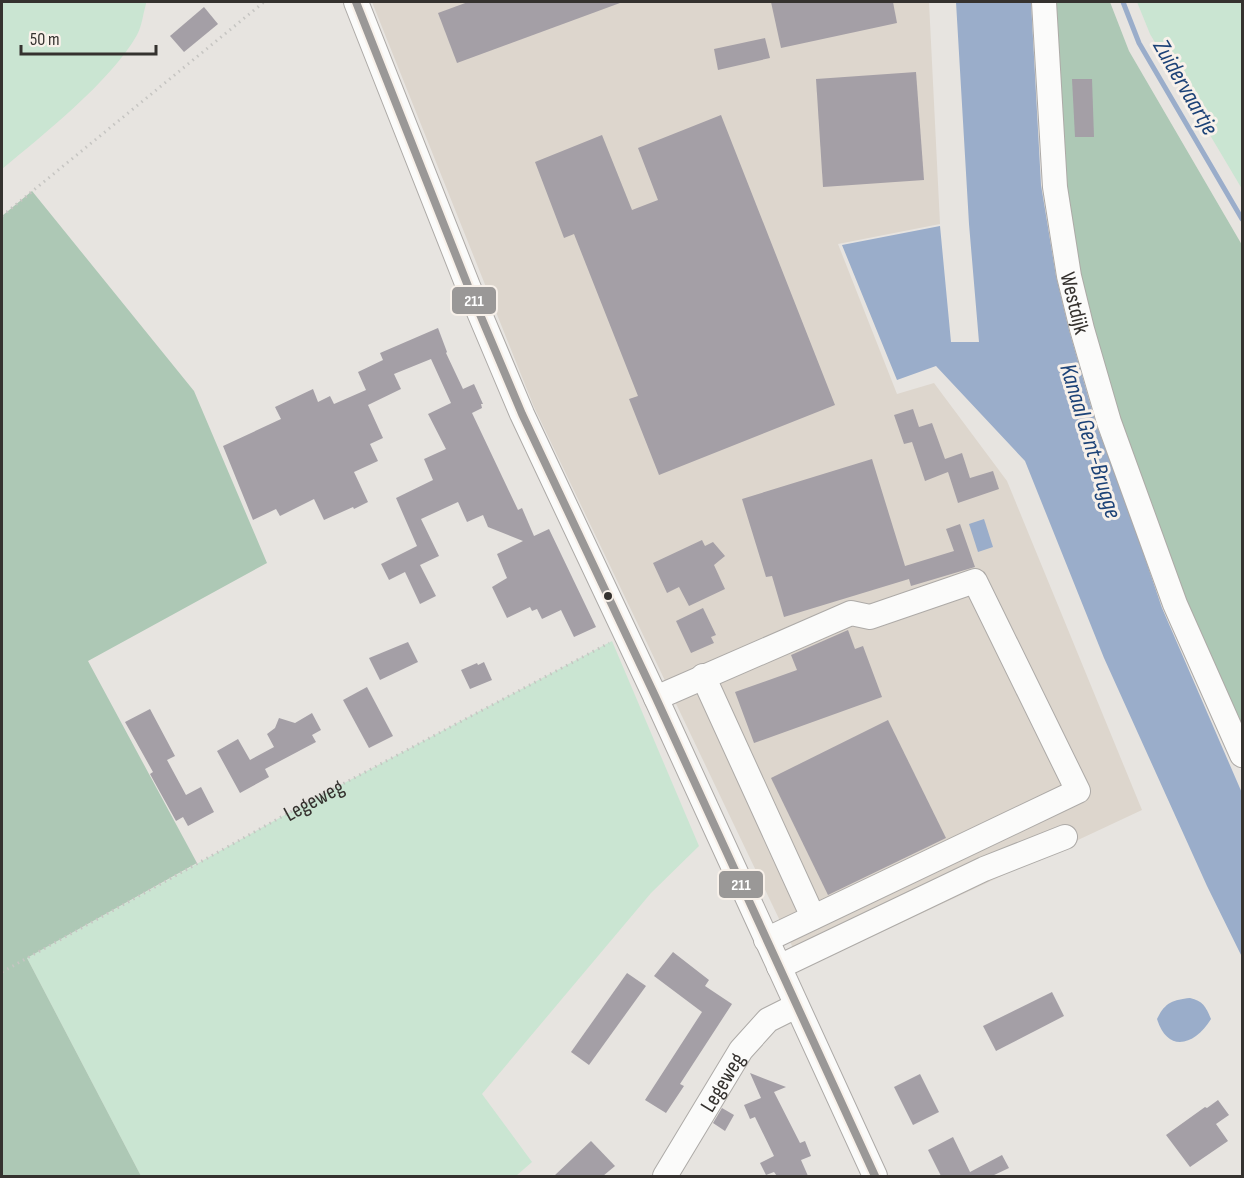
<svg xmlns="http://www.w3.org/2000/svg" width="1244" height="1178" font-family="'Sofia Sans Condensed',sans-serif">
<rect width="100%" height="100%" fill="#e7e4e0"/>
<path fill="#ddd6cd" d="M372 2H929L940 224 838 244 897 394 934 383 1007 481 1142 810 803 969 534 407Z"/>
<g fill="#cae5d2">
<path d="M2 2H146V4C143 14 142 26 137 35 111 81 43 135 2 169Z"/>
<path d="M1137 2H1242V189L1150 34Z"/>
<path d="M612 641 699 846 651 893 482 1094 532 1162 516 1176H141L27 958 301 806Z"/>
</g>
<g fill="#adc8b5">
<path d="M1053 2H1110L1129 51 1242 245V739L1182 600 1117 418 1090 324 1063 183Z"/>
<path d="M32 191 194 391 267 563 88 661 197 863 27 958 141 1176H2V216Z"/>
</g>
<g fill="#9aadca">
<path d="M956 2H1031L1041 185 1056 276 1069 330 1096 424 1128 508 1162 608 1242 793V957L1207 886 1104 658 1025 461 936 366 897 380 842 245 940 226 951 342H979L969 224Z"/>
<path d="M984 519 993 547 978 552 969 524Z"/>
<path d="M1190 998C1203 1001 1206 1007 1211 1019 1195 1045 1168 1054 1157 1019 1165 1002 1173 1000 1190 998Z"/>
</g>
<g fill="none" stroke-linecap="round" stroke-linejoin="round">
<path stroke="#9aadca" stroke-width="5" d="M1123 2 1139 43 1242 219"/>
</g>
<g fill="#a49fa6">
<path d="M468 2H620V3L457 63 438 13Z"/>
<path d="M771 2H893L897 23 781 48Z"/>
<path d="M204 7 218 24 184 52 170 36Z"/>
<path d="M765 38 770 58 718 70 714 49Z"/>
<path d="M916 72 924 180 823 187 816 79Z"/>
<path d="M1072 79H1092L1094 137H1075Z"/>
<path d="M721 115 835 405 659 475 629 399 638 396 574 234 564 238 535 162 602 135 632 210 658 200 638 148Z"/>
<path d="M438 328 447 352 446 353 463 389 474 384 483 404H481L482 408 472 413 518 510 522 508 534 536 549 529 596 627 574 637 561 610 542 619 537 609 532 611 530 607 507 618 492 587 507 578 497 554 523 541 488 527 483 515 467 522 458 502 421 519 439 556 420 565 436 596 420 604 405 572 389 580 381 564 417 546 396 498 433 480 424 459 446 449 428 414 451 403 431 359 394 374 401 389 368 405 383 438 370 444 378 461 354 472 368 502 354 509 353 507 324 520 314 499 280 516 276 509 253 520 223 446 281 419 275 407 313 389 318 402 330 396 334 404 366 390 358 372 383 360 380 353Z"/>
<path d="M913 409 919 427 932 423 945 459 962 453 970 478 993 471 999 489 958 503 948 472 925 481 912 442 904 444 894 415Z"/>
<path d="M872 459 905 566 954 551 946 529 960 524 975 567 911 586 909 579 784 617 772 576 766 577 742 499Z"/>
<path d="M702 540 705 546 713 542 725 556 714 565 725 589 689 606 679 587 667 593 653 563Z"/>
<path d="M703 608 716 635 711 637 714 643 691 653 676 621Z"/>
<path d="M848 630 855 649 863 646 882 697 754 743 735 692 797 670 791 655Z"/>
<path d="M408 642 418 662 380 680 369 658Z"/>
<path d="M484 662 492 680 470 689 461 670 477 663 478 665Z"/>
<path d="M367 687 393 736 369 748 343 700Z"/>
<path d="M150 709 175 756 167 760 186 795 201 787 214 812 188 826 183 817 176 821 150 774 153 772 125 722Z"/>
<path d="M312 713 321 730 312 735 316 742 265 769 269 777 240 793 217 751 238 739 250 760 274 747 267 734 275 728 279 718 295 723Z"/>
<path d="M888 720 946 838 828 895 771 778Z"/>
<path d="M673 952 709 980 705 986 732 1004 680 1084 684 1086 666 1113 645 1100 702 1012 654 976Z"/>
<path d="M627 973 646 986 589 1065 571 1052Z"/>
<path d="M1052 992 1064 1016 996 1051 983 1026Z"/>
<path d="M750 1073 786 1087 774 1092 800 1143 805 1141 811 1156 801 1160 808 1176H777L774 1172 766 1175 760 1163 774 1156 755 1117 750 1119 744 1105 761 1098Z"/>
<path d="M920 1074 939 1112 913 1125 894 1087Z"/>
<path d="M1218 1100 1229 1115 1216 1124 1228 1141 1190 1167 1166 1135 1205 1107 1207 1108Z"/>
<path d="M722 1108 734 1115 725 1131 713 1123Z"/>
<path d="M953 1137 970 1172 1002 1155 1009 1168 992 1176H941L928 1150Z"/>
<path d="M591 1141 615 1166 603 1176H554Z"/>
</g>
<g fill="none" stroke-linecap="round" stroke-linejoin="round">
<g stroke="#adaaa7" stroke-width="26">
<g id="minor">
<path d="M356 2 468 286 522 414 656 698 875 1176"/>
<path id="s2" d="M1044 2 1055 187 1069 276 1082 329 1109 422 1175 604 1242 755"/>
<path d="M703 676 813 917"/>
<path d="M656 698 851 613 870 617 975 581 1078 791 766 940"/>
<path d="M779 967 984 869 1065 837"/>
<path id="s3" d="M665 1176 741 1050 768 1020 796 1006"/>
</g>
</g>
<g stroke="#c6c5c2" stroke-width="3" stroke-dasharray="1.5 4.5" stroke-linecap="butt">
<path d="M2 216 264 2"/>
<path id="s1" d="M2 972 301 806 609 643"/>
</g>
<use href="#minor" stroke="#fbfbfa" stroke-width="24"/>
<g stroke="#f8f1ea" stroke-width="12">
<path id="bus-1" d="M356 2 468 286 522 414 656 698 875 1176"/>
</g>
<use href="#bus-1" stroke="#9a9897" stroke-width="8"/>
</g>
<circle fill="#35322f" stroke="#f8f1ea" stroke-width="2" cx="608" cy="596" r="5"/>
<g text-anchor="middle" stroke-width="6" stroke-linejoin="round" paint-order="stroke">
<g font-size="22" fill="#35322f" stroke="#f8f1ea">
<text dy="8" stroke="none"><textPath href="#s2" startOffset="303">Westdijk</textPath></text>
<text dy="8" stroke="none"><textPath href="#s1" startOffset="356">Legeweg</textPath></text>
<text dy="8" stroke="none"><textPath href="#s3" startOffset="110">Legeweg</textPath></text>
</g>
<g font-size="24" font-style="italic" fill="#1c4277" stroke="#f8f1ea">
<text transform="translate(1186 87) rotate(60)" y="8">Zuidervaartje</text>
<text transform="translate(1091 441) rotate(73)" y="8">Kanaal Gent-Brugge</text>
</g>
</g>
<g stroke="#f8f1ea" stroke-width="2">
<rect x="451" y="286" width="46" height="29" rx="6" fill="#9a9897"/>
<rect x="718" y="870" width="46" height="29" rx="6" fill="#9a9897"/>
</g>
<g font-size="16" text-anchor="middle" font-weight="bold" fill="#fff">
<text x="474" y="306">211</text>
<text x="741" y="890">211</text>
</g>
<rect width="1244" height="1178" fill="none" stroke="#35322f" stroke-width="6"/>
<path d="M21 45v9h135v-9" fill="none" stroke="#35322f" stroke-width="3"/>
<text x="30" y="45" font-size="18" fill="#35322f" stroke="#f8f1ea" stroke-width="4.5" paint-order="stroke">50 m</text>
</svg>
